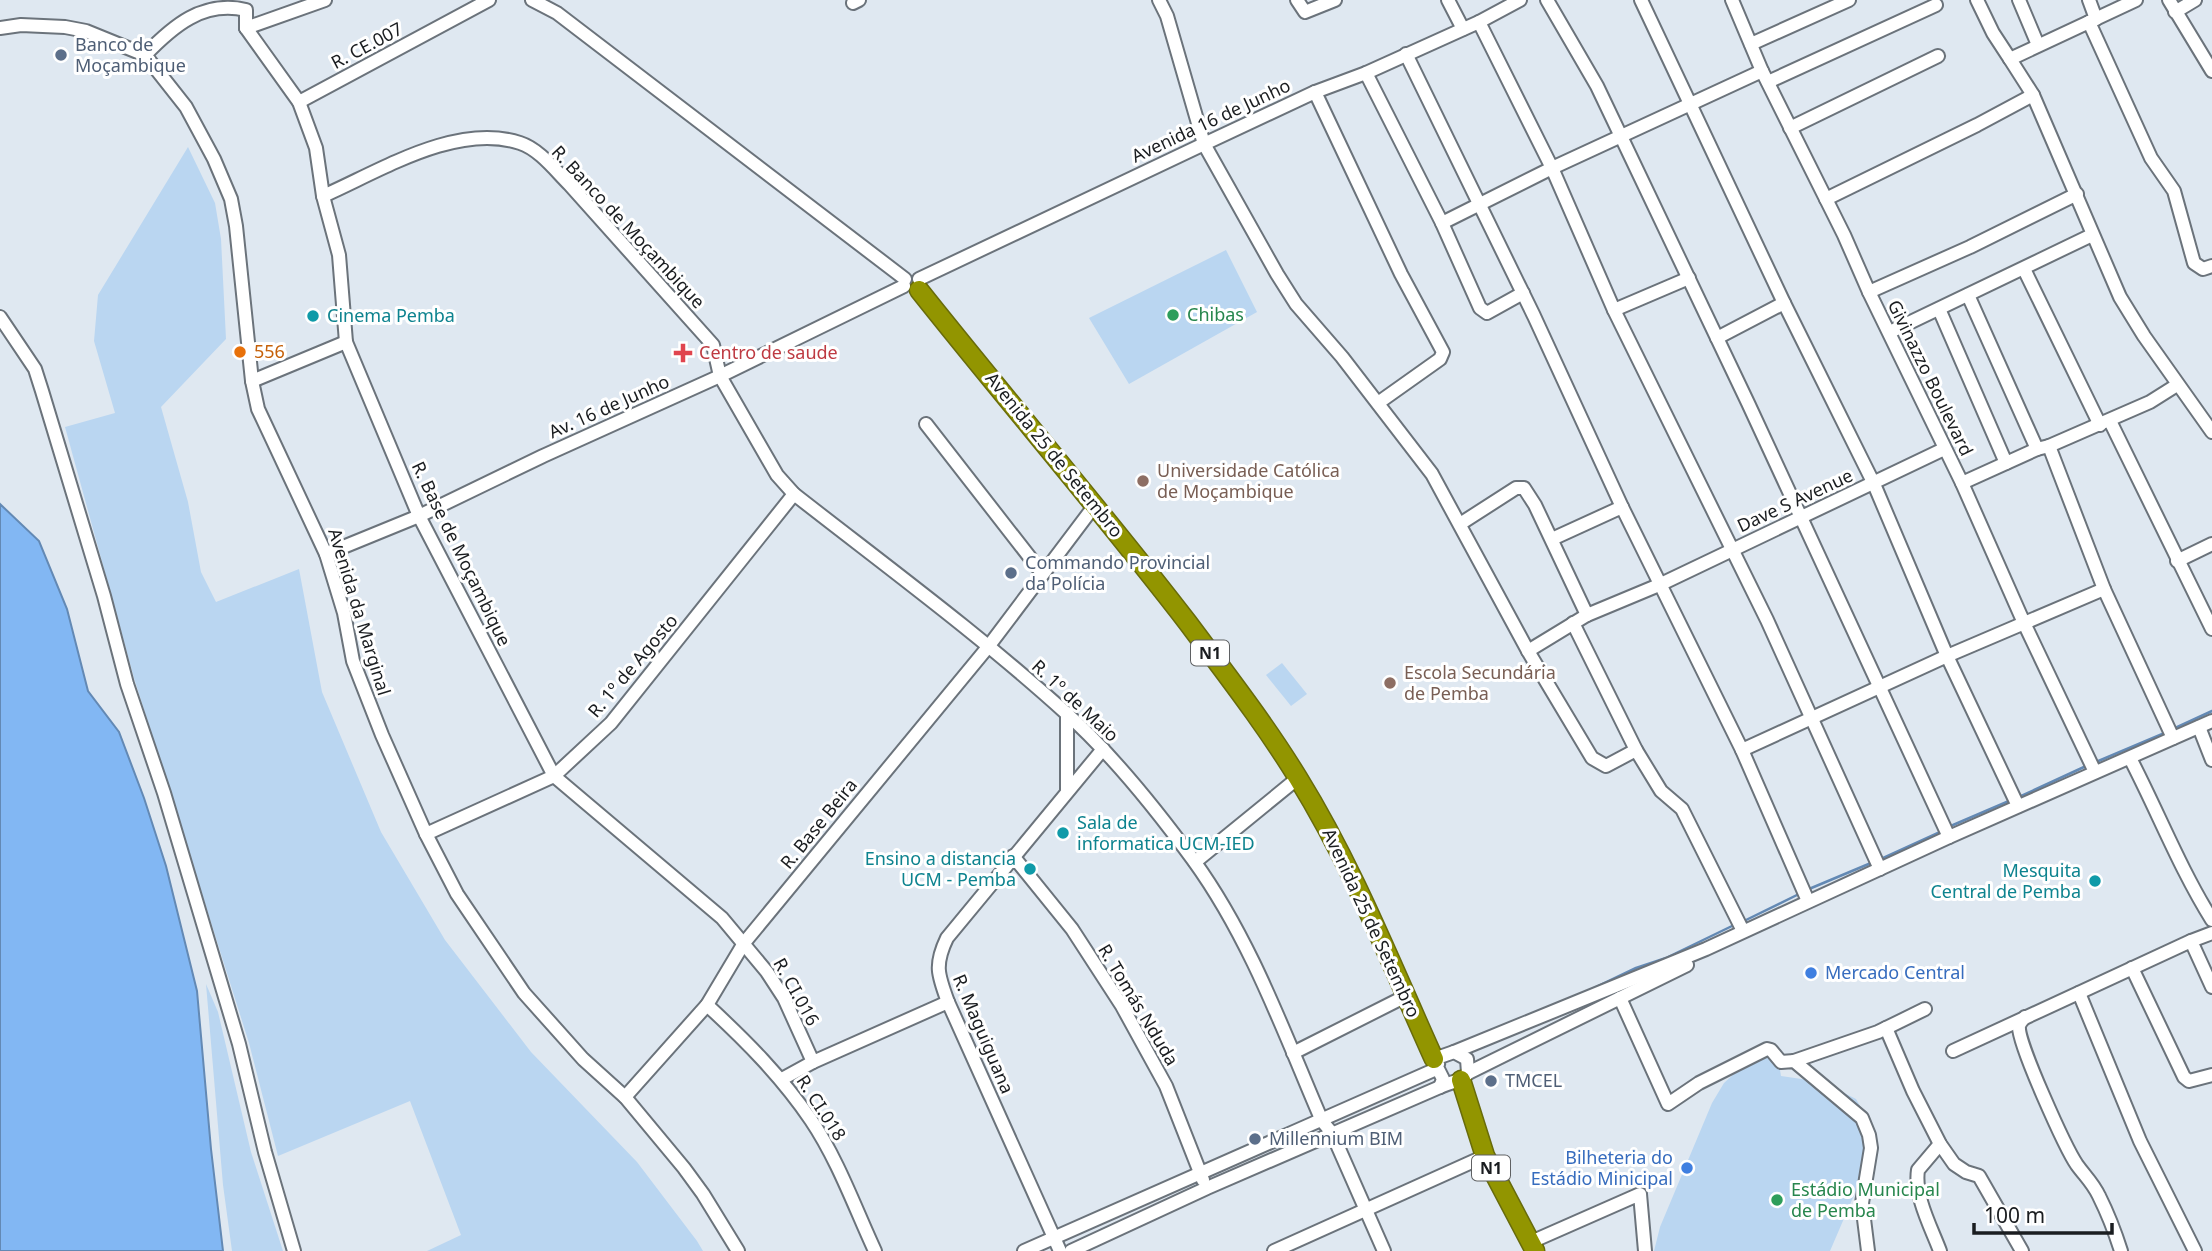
<svg xmlns="http://www.w3.org/2000/svg" width="2212" height="1251" font-family="'Noto Sans',sans-serif">
<rect width="100%" height="100%" fill="#dfe8f1"/>
<g fill="#bad6f1">
<path d="M188 147 215 203 221 239 226 339 161 407 188 502 201 572 216 602 299 569 322 692 381 832 445 940 531 1052 637 1162 697 1241 703 1251H427L461 1235 410 1101 278 1156 249 1043 134 678 65 427 115 413 94 341 98 295Z"/>
<path d="M1226 250 1257 312 1129 384 1089 318Z"/>
<path d="M1282 663 1307 694 1291 706 1266 675Z"/>
<path d="M206 984 218 1012 251 1152 283 1251H232L223 1185Z"/>
<path d="M1777 1051 1781 1076 1822 1082 1856 1099 1865 1115 1870 1158 1830 1251H1654L1660 1227 1712 1103 1724 1083 1750 1059Z"/>
</g>
<path fill="#82b7f3" stroke="#6389b4" stroke-width="2" d="M0 504 39 541 67 609 88 691 119 732 144 798 166 866 197 991 211 1149 223 1251H0Z"/>
<g fill="none" stroke-linecap="round" stroke-linejoin="round">
<g stroke="#6389b4" stroke-width="2.5">
<path d="M2173 729 2212 711"/>
<path d="M2096 762 2167 732"/>
<path d="M2019 797 2084 767"/>
<path d="M1953 825 2009 801"/>
<path d="M1881 859 1938 833"/>
<path d="M1809 889 1871 863"/>
<path d="M1744 921 1801 893"/>
<path d="M1586 992 1636 968 1666 958 1732 926"/>
</g>
<g stroke="#6b737b" stroke-width="16">
<g id="minor">
<path d="M532 0 557 13 905 279"/>
<path d="M1159 0 1167 16 1204 144 1277 274 1296 304 1342 357 1432 474 1528 651 1592 758 1606 766 1636 750"/>
<path d="M1297 0 1305 12 1335 0"/>
<path d="M1448 0 1463 29"/>
<path d="M1547 0 1597 86 1748 403 1949 837"/>
<path d="M1641 0 1784 303 1874 484 1947 656 2018 806"/>
<path d="M1732 0 1762 71 1844 235 1869 292 1962 483 2024 623 2095 772"/>
<path d="M1977 0 1993 33 2010 59"/>
<path d="M2019 0 2038 45"/>
<path d="M2089 0 2096 19"/>
<path d="M2136 0 2010 59 2033 95 2120 297 2144 336 2212 432"/>
<path d="M2169 0 2212 71"/>
<path d="M853 3 859 0"/>
<path d="M2175 12 2195 0"/>
<path d="M1479 22 1552 168 1614 310 1767 620 1880 869"/>
<path d="M2089 22 2151 158 2174 191 2194 263 2203 269 2212 266"/>
<path d="M0 28 21 25 65 27 86 31 145 55 186 107 214 159 231 199 236 226 252 381 258 409 326 554 344 613 353 661 382 735 426 834 457 894 524 993 583 1059 625 1097 684 1168 703 1194 738 1251"/>
<path d="M246 28 299 102 316 148 323 196 339 255 346 342 419 516 554 776 722 918 767 972 784 998 813 1062"/>
<path d="M246 28 325 0"/>
<path d="M1751 44 1849 0"/>
<path d="M1406 54 1534 316 1622 507 1742 750 1808 901"/>
<path d="M145 55C173 26 203 0 246 10V28"/>
<path d="M1366 73 1442 223 1480 308 1487 313 1523 293"/>
<path d="M1768 82 1936 5"/>
<path d="M1315 92 1401 274 1443 352 1440 359 1378 403"/>
<path d="M299 102 489 0"/>
<path d="M1790 128 1938 56"/>
<path d="M323 196C380 171 457 122 520 143 539 149 555 170 569 184L713 345 720 376 777 475 794 494C886 566 980 635 1066 713 1114 756 1156 809 1194 861 1251 940 1284 1033 1322 1121L1332 1133 1384 1251"/>
<path d="M1826 199 1977 125 2033 95"/>
<path d="M1442 223 1552 168 1762 71"/>
<path d="M2024 269 2100 425"/>
<path d="M919 279 1204 144 1315 92 1366 73 1479 22 1520 0"/>
<path d="M1869 292 1970 247 2077 194"/>
<path d="M1968 295 2037 449 2049 446"/>
<path d="M1939 309 2006 463"/>
<path d="M1614 310 1689 278"/>
<path d="M0 317 35 369 42 391 104 596 127 684 164 793 239 1044 265 1152 294 1251"/>
<path d="M1890 332 2092 235"/>
<path d="M1717 338 1784 303"/>
<path d="M252 381 346 342"/>
<path d="M2110 421 2212 629"/>
<path d="M926 424 1042 573"/>
<path d="M1962 483 2037 449"/>
<path d="M1460 524 1516 488H1524L1535 505 1587 615"/>
<path d="M1552 539 1622 507"/>
<path d="M326 554 419 516 543 456 720 376 904 286"/>
<path d="M2177 561 2212 544"/>
<path d="M1573 623 1636 750 1661 791 1682 809 1743 931"/>
<path d="M1528 651 1587 615 1659 585 1944 449"/>
<path d="M2199 727 2212 760"/>
<path d="M2173 738 2104 589 2049 446 2150 402 2177 385"/>
<path d="M1742 750 1947 656 2104 589"/>
<path d="M2130 758C2158 812 2180 869 2212 920"/>
<path d="M1067 790V713"/>
<path d="M426 834 554 776 611 723 794 494"/>
<path d="M1013 856 1072 929 1122 1006 1166 1086 1203 1180"/>
<path d="M1195 862 1298 778"/>
<path d="M2212 933 2191 941 2212 987"/>
<path d="M2132 968 2184 1077 2189 1081 2212 1075"/>
<path d="M2079 993 2140 1141 2195 1251"/>
<path d="M1620 998 1668 1104 1699 1083 1767 1049 1771 1050 1781 1062 1794 1061 1862 1118 1869 1135 1871 1148 1862 1203 1868 1251"/>
<path d="M707 1005C746 1041 781 1076 811 1120 838 1160 855 1208 875 1251"/>
<path d="M2025 1017C2022 1021 2020 1022 2019 1026 2017 1042 2066 1149 2077 1165 2085 1176 2093 1183 2099 1196 2108 1214 2115 1232 2121 1251"/>
<path d="M1886 1028 1913 1091 1940 1144 1954 1164 1966 1172 1979 1176 2022 1251"/>
<path d="M1953 1051 2191 941"/>
<path d="M1454 1052 1706 949 1949 837 2212 721"/>
<path d="M1454 1052 1467 1059 1468 1073C1461 1082 1450 1082 1440 1087L1443 1079 1438 1069 1434 1070 1438 1064 1434 1059Z"/>
<path d="M1293 1053 1406 996"/>
<path d="M1794 1061 1878 1032 1925 1009"/>
<path d="M1468 1073 1687 965"/>
<path d="M782 1079 813 1062 948 1002"/>
<path d="M625 1097 707 1005 744 943 988 647 1095 505"/>
<path d="M1531 1242 1640 1194 1645 1251"/>
<path d="M1024 1251 1434 1070"/>
<path d="M1060 1251 948 1002C938 975 934 965 947 938L1103 749"/>
<path d="M1071 1251 1207 1188 1440 1087"/>
<path d="M1274 1251 1485 1156"/>
<path d="M1940 1251C1931 1227 1914 1196 1918 1170L1940 1144"/>
</g>
</g>
<g stroke="#686b0b" stroke-width="21">
<g id="highway">
<path d="M919 290C1008 402 1101 510 1188 623 1226 674 1265 724 1298 778 1353 867 1391 964 1434 1059"/>
<path d="M1461 1080 1485 1156 1535 1251"/>
</g>
</g>
<use href="#minor" stroke="#fff" stroke-width="12"/>
<use href="#highway" stroke="#929500" stroke-width="18"/>
</g>
<g fill="#5c6f8a" stroke="#fff" stroke-width="2.5">
<circle cx="61" cy="55" r="7"/>
<circle cx="1011" cy="573" r="7"/>
<circle cx="1491" cy="1081" r="7"/>
<circle cx="1255" cy="1139" r="7"/>
</g>
<g fill="#2e9e5b" stroke="#fff" stroke-width="2.5">
<circle cx="1173" cy="315" r="7"/>
<circle cx="1777" cy="1200" r="7"/>
</g>
<g fill="#0f9aa8" stroke="#fff" stroke-width="2.5">
<circle cx="313" cy="316" r="7"/>
<circle cx="1063" cy="833" r="7"/>
<circle cx="1030" cy="869" r="7"/>
<circle cx="2095" cy="881" r="7"/>
</g>
<circle fill="#e8710a" stroke="#fff" stroke-width="2.5" cx="240" cy="352" r="7"/>
<path fill="#e0444e" stroke="#fff" stroke-width="2.5" d="M679.5 342.5h7v7h7v7h-7v7h-7v-7h-7v-7h7z"/>
<g fill="#8d6e63" stroke="#fff" stroke-width="2.5">
<circle cx="1143" cy="481" r="7"/>
<circle cx="1390" cy="683" r="7"/>
</g>
<g fill="#3f7fe0" stroke="#fff" stroke-width="2.5">
<circle cx="1811" cy="973" r="7"/>
<circle cx="1687" cy="1168" r="7"/>
</g>
<g text-anchor="middle" stroke-width="6" stroke-linejoin="round" paint-order="stroke">
<g fill="#fff" stroke="#5f6163" stroke-width="2">
<rect x="1191" y="640.5" width="38" height="25" rx="5"/>
<rect x="1472" y="1155.5" width="38" height="25" rx="5"/>
</g>
<g font-size="16" font-weight="bold" fill="#1a1d20">
<text x="1210" y="659">N1</text>
<text x="1491" y="1174">N1</text>
</g>
<g font-size="18" fill="#4e5e75" stroke="#fff" text-anchor="start">
<text x="75" y="51">Banco de<tspan x="75" dy="21">Moçambique</tspan></text>
<text x="1025" y="569">Commando Provincial<tspan x="1025" dy="21">da Polícia</tspan></text>
<text x="1505" y="1087">TMCEL</text>
<text x="1269" y="1145">Millennium BIM</text>
</g>
<g font-size="18" fill="#1a1d20" stroke="#fff">
<text transform="translate(367 46) rotate(-28)" y="6">R. CE.007</text>
<text transform="translate(1211 121) rotate(-25)" y="6">Avenida 16 de Junho</text>
<text transform="translate(628 227) rotate(47)" y="6">R. Banco de Moçambique</text>
<text transform="translate(1930 378) rotate(64)" y="6">Givinazzo Boulevard</text>
<text transform="translate(609 407) rotate(-24)" y="6">Av. 16 de Junho</text>
<text transform="translate(1054 455) rotate(51)" y="6">Avenida 25 de Setembro</text>
<text transform="translate(1795 501) rotate(-25)" y="6">Dave S Avenue</text>
<text transform="translate(461 554) rotate(64)" y="6">R. Base de Moçambique</text>
<text transform="translate(359 612) rotate(73)" y="6">Avenida da Marginal</text>
<text transform="translate(633 666) rotate(-50)" y="6">R. 1º de Agosto</text>
<text transform="translate(1075 701) rotate(43)" y="6">R. 1º de Maio</text>
<text transform="translate(819 824) rotate(-51)" y="6">R. Base Beira</text>
<text transform="translate(1371 923) rotate(65)" y="6">Avenida 25 de Setembro</text>
<text transform="translate(796 992) rotate(61)" y="6">R. CI.016</text>
<text transform="translate(1138 1005) rotate(59)" y="6">R. Tomás Nduda</text>
<text transform="translate(983 1034) rotate(67)" y="6">R. Maguiguana</text>
<text transform="translate(821 1108) rotate(57)" y="6">R. CI.018</text>
</g>
<g font-size="18" fill="#27864d" stroke="#fff" text-anchor="start">
<text x="1187" y="321">Chibas</text>
<text x="1791" y="1196">Estádio Municipal<tspan x="1791" dy="21">de Pemba</tspan></text>
</g>
<g font-size="18" fill="#0d838f" stroke="#fff" text-anchor="start">
<text x="327" y="322">Cinema Pemba</text>
<text x="1077" y="829">Sala de<tspan x="1077" dy="21">informatica UCM-IED</tspan></text>
<text x="1016" y="865" text-anchor="end">Ensino a distancia<tspan x="1016" dy="21">UCM - Pemba</tspan></text>
<text x="2081" y="877" text-anchor="end">Mesquita<tspan x="2081" dy="21">Central de Pemba</tspan></text>
</g>
<g font-size="18" fill="#c56008" stroke="#fff" text-anchor="start">
<text x="254" y="358">556</text>
</g>
<g font-size="18" fill="#be3a42" stroke="#fff" text-anchor="start">
<text x="699" y="359">Centro de saude</text>
</g>
<g font-size="18" fill="#785e54" stroke="#fff" text-anchor="start">
<text x="1157" y="477">Universidade Católica<tspan x="1157" dy="21">de Moçambique</tspan></text>
<text x="1404" y="679">Escola Secundária<tspan x="1404" dy="21">de Pemba</tspan></text>
</g>
<g font-size="18" fill="#366cbe" stroke="#fff" text-anchor="start">
<text x="1825" y="979">Mercado Central</text>
<text x="1673" y="1164" text-anchor="end">Bilheteria do<tspan x="1673" dy="21">Estádio Minicipal</tspan></text>
</g>
</g>
<path d="M1974 1223v10h138v-10" fill="none" stroke="#1a1d20" stroke-width="3.5"/>
<text x="1984" y="1223" font-size="21" fill="#1a1d20" stroke="#ffffff" stroke-width="5" paint-order="stroke">100 m</text>
</svg>
